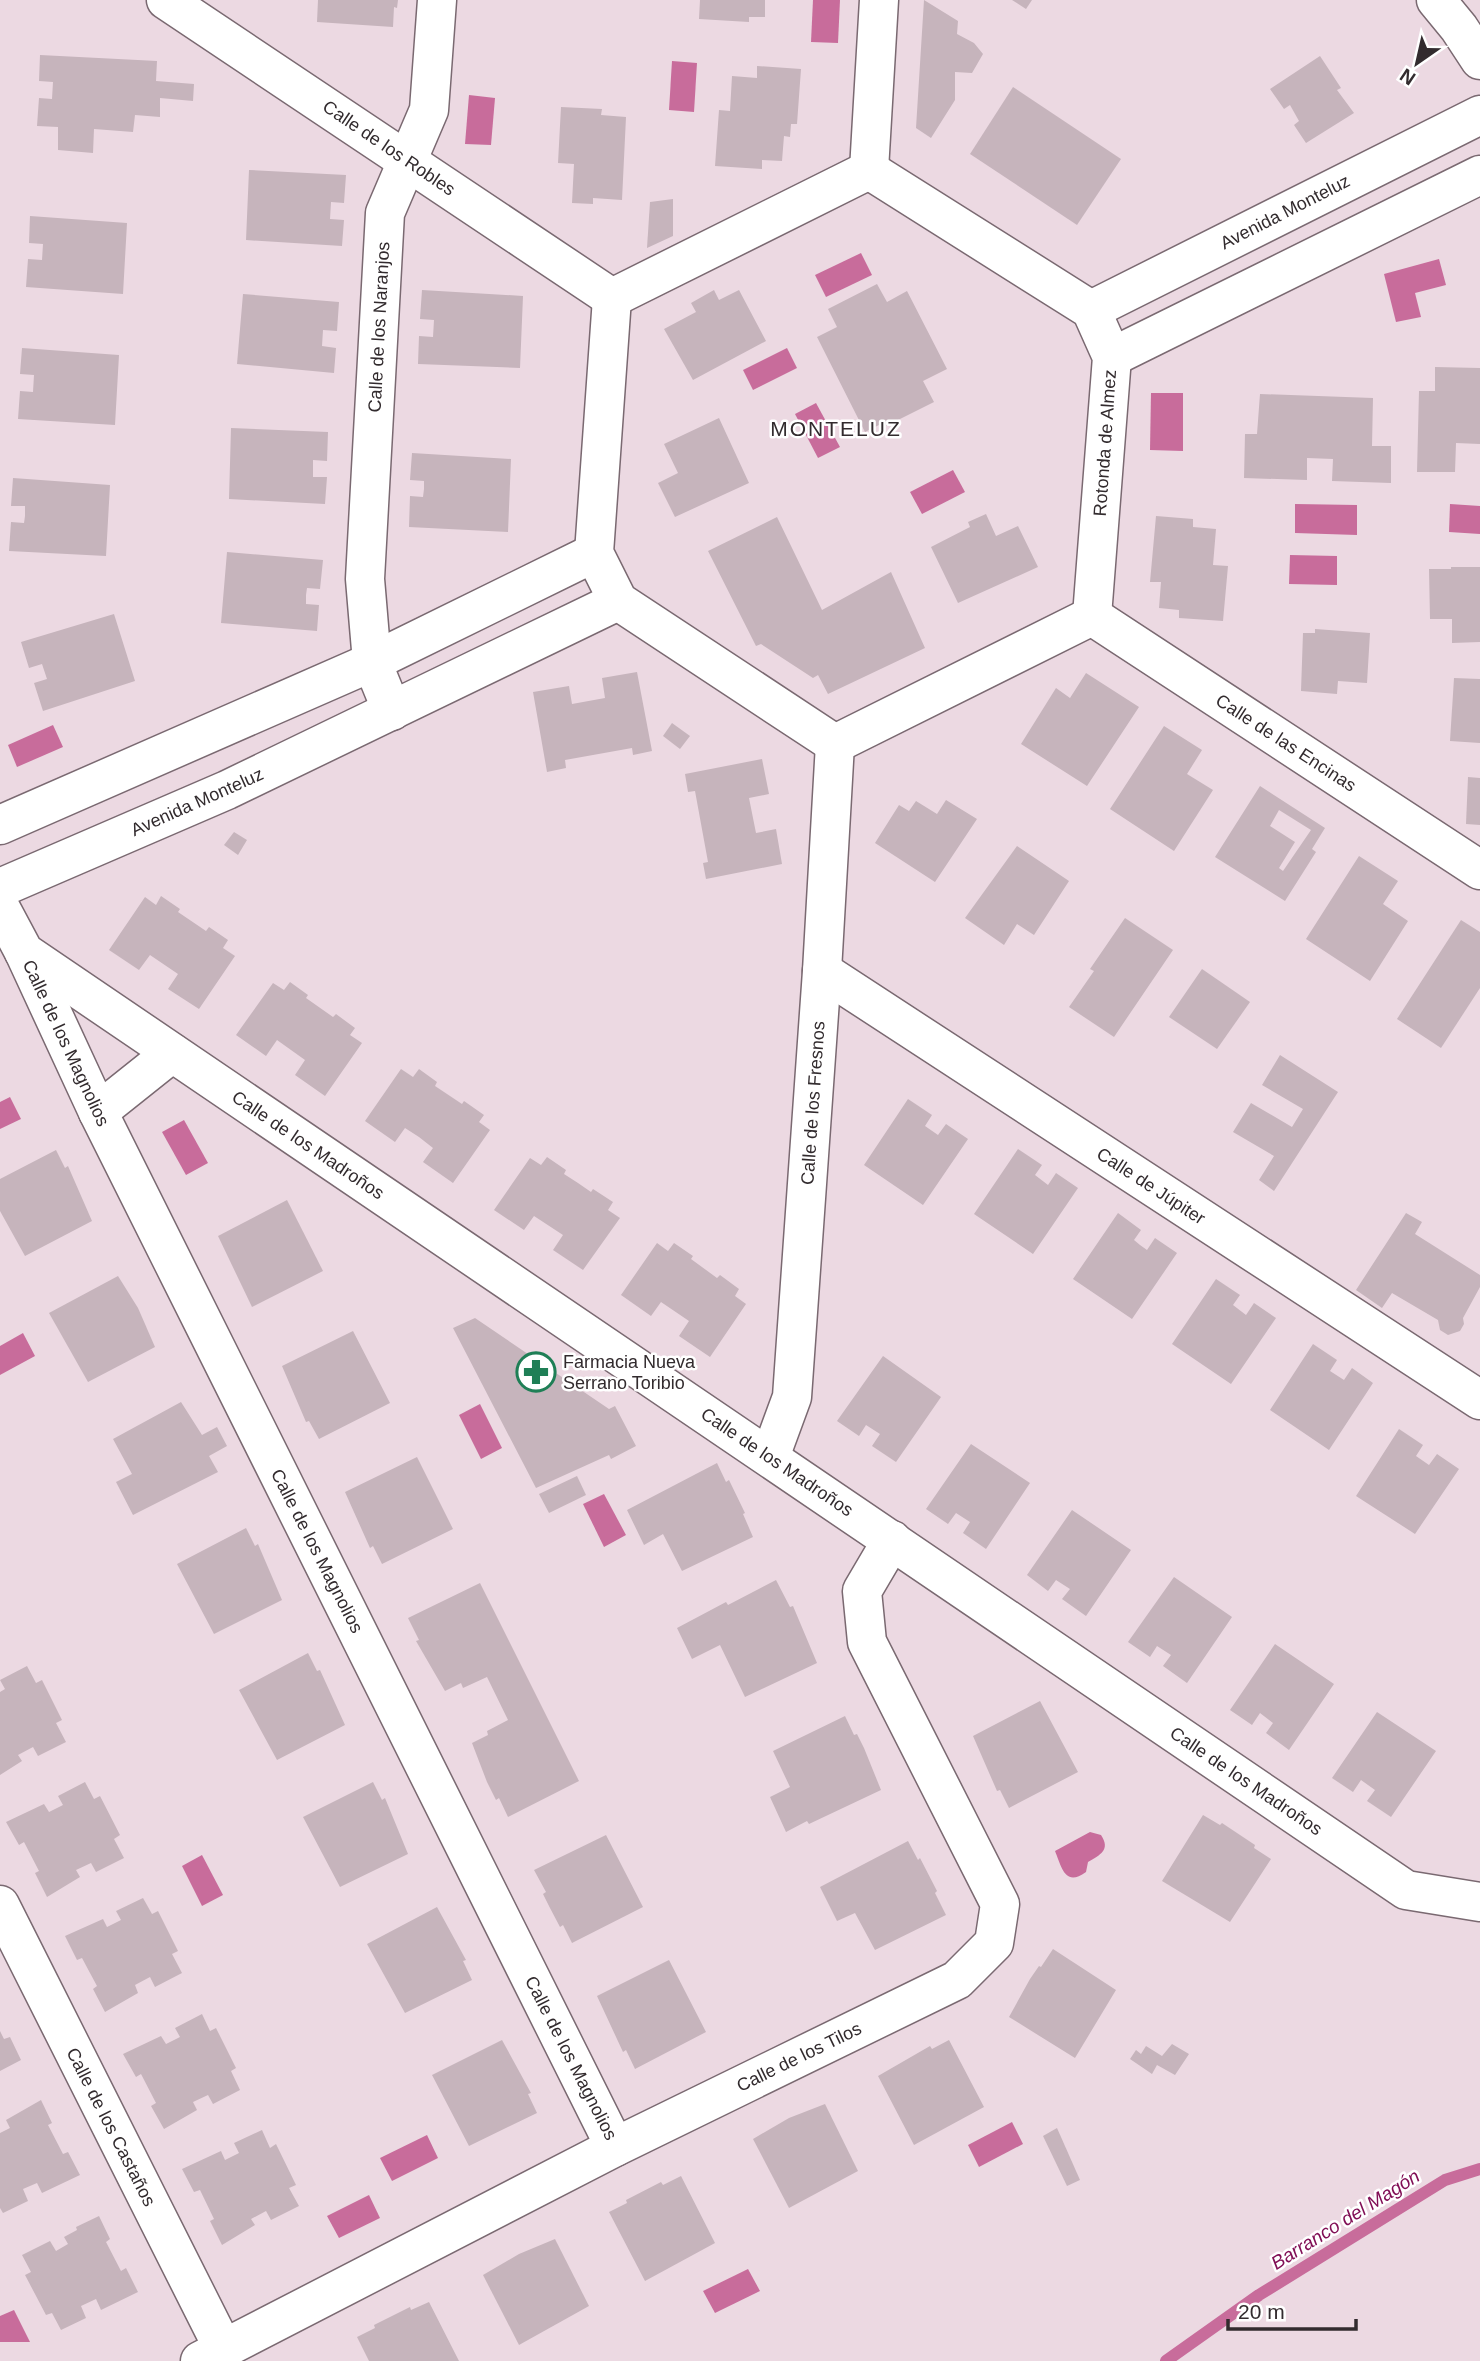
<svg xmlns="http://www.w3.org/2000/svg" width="1480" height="2361" font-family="Helvetica,sans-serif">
<rect width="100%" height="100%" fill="#ecd9e2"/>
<g fill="#c86c9b">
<path d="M813 0H840L838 43 811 42Z"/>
<path d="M672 61 697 63 694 112 669 110Z"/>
<path d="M469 95 495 98 491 145 465 144Z"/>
<path d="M861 253 872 275 826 297 815 275Z"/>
<path d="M1439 259 1446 285 1415 293 1421 317 1396 322 1384 274Z"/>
<path d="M787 348 797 368 753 390 743 370Z"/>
<path d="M1151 393H1183V451L1150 450Z"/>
<path d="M816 403 840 447 818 458 795 414Z"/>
<path d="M953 470 965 492 922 514 910 492Z"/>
<path d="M1295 504 1357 505V535L1295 533Z"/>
<path d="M1450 504 1480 506V534L1449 532Z"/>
<path d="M1290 555 1337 556V585L1289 584Z"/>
<path d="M53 725 63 747 17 767 8 745Z"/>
<path d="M10 1097 21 1119 0 1129V1102Z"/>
<path d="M184 1120 208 1163 186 1175 162 1132Z"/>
<path d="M23 1333 35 1356 0 1375V1346Z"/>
<path d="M480 1404 502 1448 481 1459 459 1415Z"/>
<path d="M604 1494 626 1535 604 1547 583 1504Z"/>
<path d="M1090 1832 1101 1835C1111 1850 1100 1855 1088 1862L1086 1872C1065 1887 1062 1868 1055 1851Z"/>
<path d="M202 1855 223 1895 202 1906 182 1866Z"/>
<path d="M1012 2122 1023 2144 979 2167 968 2145Z"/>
<path d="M427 2135 438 2158 392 2181 380 2158Z"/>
<path d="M369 2195 380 2218 339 2238 327 2216Z"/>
<path d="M748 2269 760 2291 715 2313 703 2291Z"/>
<path d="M14 2310 30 2342H0V2316Z"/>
</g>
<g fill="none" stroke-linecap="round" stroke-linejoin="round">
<path stroke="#c86c9b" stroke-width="12" d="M1166 2361 1259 2295 1445 2180 1480 2169"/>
</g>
<g fill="#c6b4bc" fill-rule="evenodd">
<path d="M318 0H398L397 8 394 7 393 27 317 22Z"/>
<path d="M700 0H765V17H749V22L699 19Z"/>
<path d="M924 0 958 21 957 34 974 43 983 54 972 73 955 72V100L931 138 916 128Z"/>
<path d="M1012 0H1032L1026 9Z"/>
<path d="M40 55 157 61 156 81 194 84 193 101 160 98V117L135 115 133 132 94 129 93 153 58 150V127L37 126 39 98 52 99 53 82 39 81Z"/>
<path d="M1320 56 1341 88 1337 90 1354 113 1306 143 1294 125 1299 121 1290 105 1284 109 1270 89Z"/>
<path d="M757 66 801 69 797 124H791L790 137 784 136 782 161 762 160V169L715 166 719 110 730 111 732 76 757 78Z"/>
<path d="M1013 87 1121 159 1077 225 970 154Z"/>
<path d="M561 107 602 109 601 115 626 117 622 200 593 198V204L572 203 574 164 558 163Z"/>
<path d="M249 170 346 175 344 203 331 202 330 219 344 220 342 246 246 240Z"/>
<path d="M673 199V236L647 248 650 202Z"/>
<path d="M30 216 127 223 123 294 26 287 28 259 42 260 43 244 29 243Z"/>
<path d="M877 284 887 302 907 291 947 369 923 381 934 402 886 426 885 422 865 432 817 337 837 327 828 309Z"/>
<path d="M422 290 523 296 520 368 418 364 419 336 433 337 434 320 420 319Z"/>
<path d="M714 290 719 300 739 290 766 341 693 380 664 329 696 312 691 303Z"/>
<path d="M243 294 339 302 337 331 323 330 322 346 336 348 334 373 237 364Z"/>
<path d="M22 348 119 355 115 425 18 419 20 391 33 392 34 375 20 374Z"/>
<path d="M1435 367 1480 368V444L1456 443 1455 472H1417L1419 391H1435Z"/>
<path d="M1260 394 1373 398 1372 446H1391V483L1332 481 1333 459 1307 458V480L1244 478 1245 434H1257Z"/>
<path d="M719 418 749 483 675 517 658 483 678 473 664 444Z"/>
<path d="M231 428 328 432 327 461 313 460V477H327L325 504 229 499Z"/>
<path d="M412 453 511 459 508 532 409 527 410 496 423 497 424 489V481L410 480Z"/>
<path d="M13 478 110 485 106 556 9 551 11 522 24 523 25 516V506H11Z"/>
<path d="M986 514 996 536 1018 526 1038 567 958 603 931 547 970 527 968 522Z"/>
<path d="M1156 516 1193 519V527L1216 529 1213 565 1228 566 1223 621 1179 618V610L1159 608 1161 582H1150Z"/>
<path d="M777 517 822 610 891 572 925 648 828 694 818 675 813 678 761 644 756 646 708 551Z"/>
<path d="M227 552 323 560 320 589 307 588 306 595V604L319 605 317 631 221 623Z"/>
<path d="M1451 567H1480V642L1452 643V619H1430L1429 569H1451Z"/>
<path d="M114 614 135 681 43 711 34 683 47 679 42 664 29 668 21 642Z"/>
<path d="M1315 629 1370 633 1367 683 1338 681 1337 694 1301 691 1303 633H1315Z"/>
<path d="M637 672 652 751 633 755 632 748 565 760 566 768 547 772 533 692 569 686 572 704 605 698 602 678Z"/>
<path d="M1086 673 1139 707 1087 786 1021 744 1056 688 1070 698Z"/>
<path d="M1454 678 1480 679V743L1450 741Z"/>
<path d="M672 723 690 736 680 749 663 736Z"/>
<path d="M1164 726 1202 750 1187 774 1213 790 1174 851 1110 809Z"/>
<path d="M762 759 769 794 749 798 756 833 776 829 782 864 706 879 703 863 708 862 695 791 688 792 685 774Z"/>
<path d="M1468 777 1480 778V825L1466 824Z"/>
<path d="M1260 786 1325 828 1312 849 1316 852 1285 901 1215 857ZM1279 810 1311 830 1283 871 1279 868 1295 842 1270 826Z"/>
<path d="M946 800 977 819 935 882 875 843 899 805 909 811 916 801 937 814Z"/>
<path d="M234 832 247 840 238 855 224 845Z"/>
<path d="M1017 846 1069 881 1034 935 1017 924 1004 945 965 918Z"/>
<path d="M1359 856 1398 881 1383 904 1408 921 1370 981 1306 939Z"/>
<path d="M161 896 180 909 178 912 206 931 209 927 228 940 223 948 235 956 199 1009 168 989 178 974 150 955 139 970 109 950 145 897 156 905Z"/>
<path d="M1125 918 1173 950 1114 1037 1069 1007 1094 971 1090 969Z"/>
<path d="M1461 920 1480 932V988L1441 1048 1397 1019Z"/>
<path d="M1202 969 1250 1002 1217 1049 1169 1017Z"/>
<path d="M290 982 308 995 306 998 333 1017 336 1014 355 1028 350 1035 362 1043 325 1096 295 1075 305 1060 277 1040 266 1056 236 1035 273 983 284 990Z"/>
<path d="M1280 1055 1338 1092 1274 1191 1259 1180 1274 1156 1233 1132 1251 1103 1292 1127 1303 1109 1262 1085Z"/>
<path d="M401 1069 413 1077 419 1069 437 1082 435 1086 462 1104 464 1101 484 1115 479 1122 490 1130 453 1183 423 1162 433 1148 419 1137 405 1128 395 1142 365 1121Z"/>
<path d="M908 1099 932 1115 925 1126 938 1135 946 1124 968 1139 923 1205 864 1165Z"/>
<path d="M1018 1149 1042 1165 1035 1175 1048 1185 1056 1173 1078 1188 1033 1254 974 1214Z"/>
<path d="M56 1150 65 1168 68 1166 92 1221 25 1256 0 1211V1179Z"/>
<path d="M547 1157 566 1170 564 1174 578 1183 591 1192 593 1189 613 1202 608 1210 620 1218 583 1270 553 1250 563 1235 534 1216 524 1230 494 1210 530 1158 541 1165Z"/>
<path d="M287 1200 323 1271 252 1307 218 1236Z"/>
<path d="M1118 1213 1141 1230 1134 1240 1140 1245 1147 1250 1155 1238 1177 1253 1132 1319 1073 1279Z"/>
<path d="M1406 1213 1422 1222 1415 1234 1480 1275V1287L1463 1318 1464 1324 1460 1331 1448 1335 1440 1330 1438 1320 1392 1293 1382 1308 1356 1290Z"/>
<path d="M657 1243 668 1251 674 1243 693 1256 691 1259 717 1278 720 1275 739 1289 735 1296 746 1304 710 1357 679 1336 689 1321 661 1302 651 1316 621 1295Z"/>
<path d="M118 1276 138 1308 155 1347 88 1382 49 1313Z"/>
<path d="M1216 1279 1240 1295 1233 1305 1246 1315 1254 1303 1276 1318 1231 1384 1172 1344Z"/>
<path d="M475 1318 609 1409 615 1406 636 1446 611 1459 609 1455 536 1488 453 1328Z"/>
<path d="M353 1331 390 1403 319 1439 309 1421 306 1422 282 1366Z"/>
<path d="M1313 1344 1337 1360 1330 1371 1344 1380 1352 1368 1373 1383 1329 1450 1270 1410Z"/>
<path d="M883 1356 941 1397 896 1462 872 1446 880 1434 866 1425 859 1436 837 1421Z"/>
<path d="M181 1402 202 1435 217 1427 227 1446 209 1456 218 1472 133 1515 116 1482 132 1474 113 1439Z"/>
<path d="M1399 1429 1423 1445 1416 1456 1429 1465 1437 1454 1459 1469 1415 1534 1356 1496Z"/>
<path d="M971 1444 1030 1483 986 1549 963 1533 970 1522 956 1513 948 1524 926 1509Z"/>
<path d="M417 1457 453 1529 382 1564 373 1546 370 1548 345 1492Z"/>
<path d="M717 1463 726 1482 729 1480 745 1513 743 1514 753 1537 682 1571 663 1534 644 1545 627 1510Z"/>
<path d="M577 1476 586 1495 549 1513 539 1494Z"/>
<path d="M1072 1510 1131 1550 1086 1616 1062 1599 1070 1589 1056 1580 1048 1591 1027 1575Z"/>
<path d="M246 1528 255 1546 258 1544 282 1600 214 1634 177 1564Z"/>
<path d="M1174 1577 1232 1617 1187 1683 1163 1666 1171 1655 1157 1646 1150 1657 1128 1642Z"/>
<path d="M776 1580 790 1607 793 1606 817 1663 745 1697 720 1645 692 1659 677 1628 726 1602 728 1605Z"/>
<path d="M480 1583 579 1781 508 1817 499 1798 496 1800 487 1782 472 1743 488 1735 487 1731 508 1720 487 1677 463 1688 461 1683 445 1691 416 1641 419 1640 408 1618Z"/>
<path d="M1275 1644 1334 1684 1289 1750 1266 1733 1273 1723 1260 1713 1252 1725 1230 1710Z"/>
<path d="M308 1653 317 1671 320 1670 345 1725 277 1760 239 1690Z"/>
<path d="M27 1666 36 1683 42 1680 62 1720 56 1723 66 1742 38 1756 33 1747 18 1755 22 1761 0 1775V1692L5 1689 0 1680Z"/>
<path d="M1040 1701 1078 1772 1009 1808 1000 1790 997 1791 973 1736Z"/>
<path d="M1377 1712 1436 1751 1391 1817 1367 1801 1375 1790 1361 1780 1353 1792 1332 1778Z"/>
<path d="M845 1716 854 1735 857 1734 864 1748 881 1790 809 1824 807 1821 786 1832 770 1797 790 1787 773 1751Z"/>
<path d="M85 1782 94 1799 100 1796 120 1835 114 1839 124 1858 96 1872 91 1863 76 1870 80 1877 47 1897 35 1873 39 1871 24 1842 19 1845 6 1822 44 1804 49 1812 63 1805 58 1796Z"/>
<path d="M373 1782 382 1800 385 1798 408 1854 340 1887 303 1817Z"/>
<path d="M1203 1815 1220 1825 1222 1823 1255 1845 1254 1848 1271 1859 1230 1922 1162 1881Z"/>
<path d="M606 1835 643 1907 572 1943 563 1925 560 1927 550 1908 543 1894 546 1892 534 1870Z"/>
<path d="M908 1841 918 1860 920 1858 937 1891 935 1893 946 1915 875 1950 855 1913 837 1921 820 1887Z"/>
<path d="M143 1898 152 1914 158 1911 178 1951 172 1954 182 1973 155 1987 150 1977 135 1985 138 1993 105 2012 93 1989 97 1986 90 1973 82 1958 77 1960 65 1936 103 1919 107 1927 121 1920 116 1911Z"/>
<path d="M437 1907 466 1960 463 1961 472 1980 405 2013 367 1944Z"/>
<path d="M1053 1949 1116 1990 1075 2058 1009 2017 1030 1979 1039 1966 1041 1967Z"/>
<path d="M669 1960 706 2032 635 2069 626 2050 623 2052 597 1996Z"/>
<path d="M202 2014 210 2031 216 2028 236 2068 231 2071 240 2090 213 2104 208 2095 193 2102 197 2110 164 2129 151 2106 156 2103 141 2074 136 2077 123 2054 161 2036 166 2044 180 2037 175 2028Z"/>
<path d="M0 2031 4 2039 10 2037 21 2060 0 2071Z"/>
<path d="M502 2040 531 2093 528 2094 537 2113 469 2146 432 2075Z"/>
<path d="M949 2040 984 2107 914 2145 878 2076 930 2046 932 2049Z"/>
<path d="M1172 2044 1189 2054 1175 2075 1157 2065 1152 2074 1130 2059 1136 2050 1141 2054 1146 2046 1162 2056Z"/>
<path d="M41 2100 52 2123 48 2125 63 2154 68 2152 80 2175 42 2193 37 2183 23 2189 28 2201 3 2213 0 2208V2133L10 2128 6 2120Z"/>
<path d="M825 2104 858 2171 789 2208 753 2139 789 2118Z"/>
<path d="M1057 2128 1080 2180 1067 2186 1043 2136Z"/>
<path d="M262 2130 270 2148 276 2144 296 2185 289 2188 299 2206 271 2220 266 2211 251 2219 255 2225 222 2245 210 2221 214 2219 200 2190 194 2192 182 2169 221 2151 225 2160 239 2153 234 2143Z"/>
<path d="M681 2176 715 2243 645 2281 609 2212 627 2203 626 2200 661 2182 663 2185Z"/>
<path d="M99 2216 110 2239 106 2242 121 2271 126 2268 138 2292 101 2310 96 2299 81 2306 86 2318 61 2330 52 2313 46 2315 35 2294 25 2275 31 2272 22 2255 50 2241 56 2251 68 2244 64 2237 77 2230 76 2227Z"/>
<path d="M555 2239 589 2306 519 2345 483 2275 519 2254Z"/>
<path d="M429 2302 459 2361H369L357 2337 375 2328 374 2325 410 2307 411 2310Z"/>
</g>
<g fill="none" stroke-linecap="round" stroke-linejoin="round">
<g stroke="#7a6971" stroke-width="41">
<g id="minor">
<path d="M166 0 612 298"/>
<path d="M1436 0 1459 28 1480 60"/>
<path d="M869 170 1091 310 1112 357 1092 616"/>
<path d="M869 170 879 0"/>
<path d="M612 298 594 553 618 601 835 744"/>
<path d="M612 298 869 170"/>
<path d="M1091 310 1480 115"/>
<path d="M1112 357 1480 175"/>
<path d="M1092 616 1480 870"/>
<path d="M392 711 372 662 365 579 385 213 429 110 437 0"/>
<path d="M835 744 1092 616"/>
<path d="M0 825 372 662 594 553"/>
<path d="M0 888 227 790 618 601"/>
<path d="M0 907 24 952 1406 1890 1480 1902"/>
<path d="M24 952 98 1112 615 2147"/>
<path d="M822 971 1480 1400"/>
<path d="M98 1112 172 1053"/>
<path d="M770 1457 792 1397 822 971 835 744"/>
<path d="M0 1905 223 2348"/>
<path d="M200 2361 615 2147 957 1980 994 1943 1000 1904 867 1642 862 1591 892 1540"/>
</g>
</g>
<use href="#minor" stroke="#fff" stroke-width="38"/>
</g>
<defs>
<g id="pharmacy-ring" transform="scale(2.0125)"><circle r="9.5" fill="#fff" stroke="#1f7f56" stroke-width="1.5"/><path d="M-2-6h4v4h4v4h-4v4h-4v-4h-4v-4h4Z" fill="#1f7f56"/></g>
</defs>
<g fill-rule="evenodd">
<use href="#pharmacy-ring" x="536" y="1372"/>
</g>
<g text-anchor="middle" stroke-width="5" stroke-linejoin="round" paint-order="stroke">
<g font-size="18" fill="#322b2e" stroke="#fff">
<text transform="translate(389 148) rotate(34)" y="6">Calle de los Robles</text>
<text transform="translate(1285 212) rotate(-27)" y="6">Avenida Monteluz</text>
<text transform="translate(379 327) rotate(-87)" y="6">Calle de los Naranjos</text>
<text transform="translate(1105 443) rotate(-86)" y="6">Rotonda de Almez</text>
<text transform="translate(1286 743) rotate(33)" y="6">Calle de las Encinas</text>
<text transform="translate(197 802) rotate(-24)" y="6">Avenida Monteluz</text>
<text transform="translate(66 1043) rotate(65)" y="6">Calle de los Magnolios</text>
<text transform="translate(813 1103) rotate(-86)" y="6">Calle de los Fresnos</text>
<text transform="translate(308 1145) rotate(34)" y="6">Calle de los Madroños</text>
<text transform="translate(1151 1186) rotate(33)" y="6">Calle de Júpiter</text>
<text transform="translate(777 1462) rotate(34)" y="6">Calle de los Madroños</text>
<text transform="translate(317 1551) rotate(63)" y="6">Calle de los Magnolios</text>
<text transform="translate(1246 1781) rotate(34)" y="6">Calle de los Madroños</text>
<text transform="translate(799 2057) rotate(-26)" y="6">Calle de los Tilos</text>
<text transform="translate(571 2058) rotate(63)" y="6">Calle de los Magnolios</text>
<text transform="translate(111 2127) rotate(63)" y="6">Calle de los Castaños</text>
</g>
<g font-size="18" fill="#322b2e" stroke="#fff" text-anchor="start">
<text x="563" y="1368">Farmacia Nueva<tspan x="563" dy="21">Serrano Toribio</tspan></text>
</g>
<g font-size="19" font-style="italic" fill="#810f56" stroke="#fff">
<text transform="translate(1345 2219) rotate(-32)" y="7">Barranco del Magón</text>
</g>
<g font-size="21" letter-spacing="2" fill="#322b2e" stroke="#fff">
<text x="836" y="436">MONTELUZ</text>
</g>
</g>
<g transform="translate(1417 63) rotate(214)" stroke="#ffffff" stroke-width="5" paint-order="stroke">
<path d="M0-5L12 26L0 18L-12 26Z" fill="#322b2e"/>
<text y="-10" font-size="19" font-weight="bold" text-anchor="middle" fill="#322b2e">N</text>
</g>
<path d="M1228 2319v10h128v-10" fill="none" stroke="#322b2e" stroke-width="3.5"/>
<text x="1238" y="2319" font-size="21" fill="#322b2e" stroke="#ffffff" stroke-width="5" paint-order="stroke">20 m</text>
</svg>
